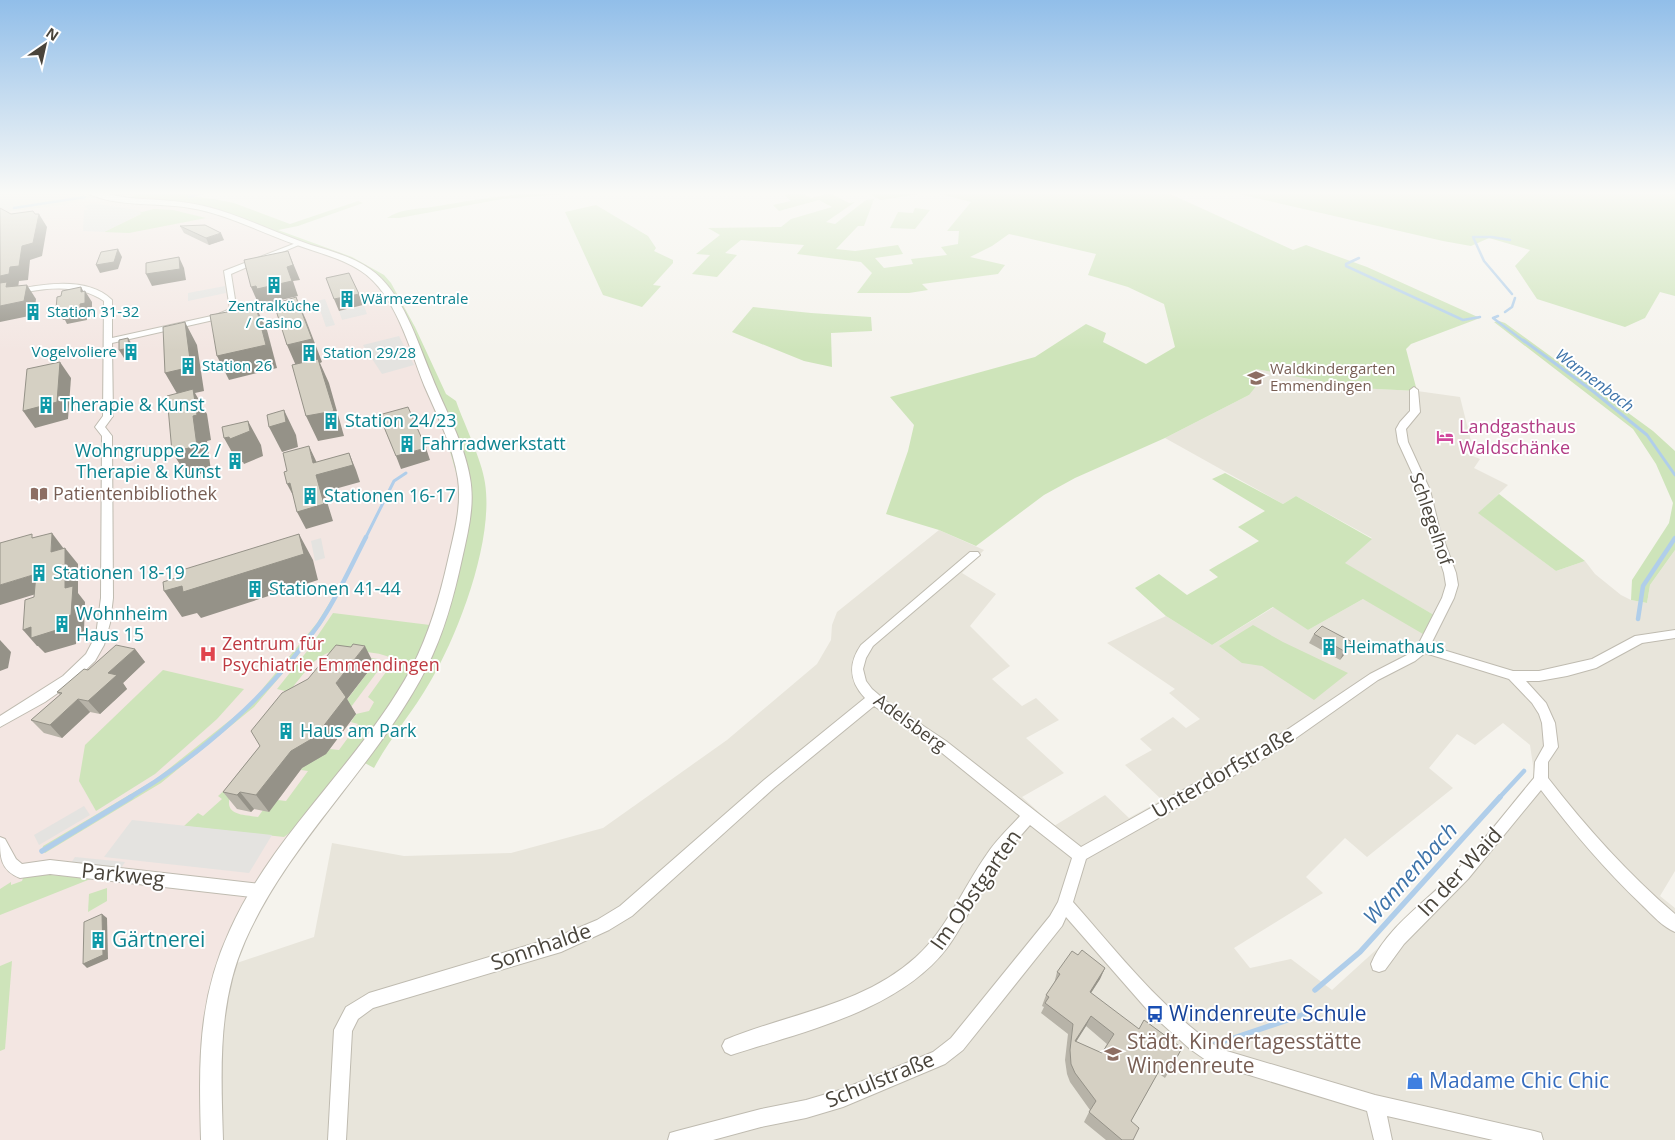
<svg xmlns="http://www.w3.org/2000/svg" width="1675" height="1140" font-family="'Open Sans',sans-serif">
<rect width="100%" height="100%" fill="#f5f3ed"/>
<g fill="#e8e5db" fill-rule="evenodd">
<path d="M0 192H143L121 201 97 197 64 205 0 213Z"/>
<path d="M1256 369 1357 388 1417 391 1460 397 1471 441 1461 451 1480 459 1474 468 1508 485 1479 513 1556 571 1585 561 1595 574 1621 595 1631 600 1647 603 1650 585 1675 550V871L1660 896 1675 908V1140H201L216 970 314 937 332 843 404 856 511 853 603 828 727 740 817 664 831 640 832 625 837 612 939 530 984 550 962 573 996 594 970 626 1010 666 992 679 1022 706 1036 698 1059 720 1026 738 1064 773 1022 797 1054 826 1105 795 1129 818 1162 800 1125 765 1152 750 1140 739 1173 717 1186 728 1200 719 1169 693 1175 689 1107 643 1166 616 1212 645 1274 607 1308 630 1363 599 1434 615 1344 563 1372 538 1296 496 1283 504 1165 438 1249 395ZM1503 723 1530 745 1535 779 1433 898 1332 990 1291 959 1250 968 1234 948 1323 893 1306 877 1345 838 1367 857 1453 788 1429 768 1457 734 1475 745Z"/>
</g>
<path fill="#f3e6e2" d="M97 197 185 207 214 213 355 265 375 278 386 294 408 341 441 420 459 483 457 533 430 625 234 929 201 1140H0V213L64 205Z"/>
<g fill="#cee4ba">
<path d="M143 192H196L188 196 214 199 234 203 290 224 358 201 363 203 298 226 278 230 352 257 384 275 391 283 415 327 446 394 456 401C464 424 482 460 485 483 494 540 459 633 430 682 413 712 390 738 374 768L352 756 296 828 284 837 184 826 198 813 203 816 222 799 218 796 229 786C230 792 229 797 229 802 228 816 248 815 258 817L263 810 278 800 286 801 308 771 301 770 302 768 330 749 339 750 358 724 351 722 356 714 369 711 374 702 368 697 391 665 392 660 389 657C380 653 371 653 362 651 319 645 313 663 289 692L277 689 308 650 333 613 430 625 457 533 459 483 441 420 408 341 386 294 375 278 354 265 214 213 185 207 121 201Z"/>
<path d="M550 192 579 193 502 199 399 218H387C400 209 417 209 432 207 471 200 509 194 550 192Z"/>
<path d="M799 192 811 198 830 193 849 203 855 202 826 222 835 224 866 200 874 199 864 226H858L836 249 855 251 898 245 903 254 875 258 884 268 913 264 911 259 947 255 941 247 958 244 959 231H947L971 202 932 192 881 200 865 192C879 192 893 195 907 192H1166L1293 250 1306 245 1367 267 1480 318 1411 344 1406 349 1417 391 1357 388 1256 369 1257 385 1249 395 1165 438 1075 478 1044 495 976 546 939 530 886 514 908 451 914 425 890 397 1035 357 1086 324 1106 333 1103 342 1146 364 1175 347 1164 304 1128 287 1088 275 1096 254 1009 234 992 246 970 257 1005 265 998 274 922 284 928 290 909 293H857L872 273 861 262 797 254 804 245 741 240 725 253 737 255 717 277 692 274 710 255 696 254 720 235 708 228 781 227 791 219 832 207 819 200 779 211 773 205 791 201 784 195Z"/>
<path d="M1230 192H1668L1675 193V296L1660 292 1645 318 1625 327 1537 299 1515 266 1530 250 1489 238 1471 246 1443 241Z"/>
<path d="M596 205 648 236 656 248 654 251 673 260V263L653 285 661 286 642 307 603 295 565 212Z"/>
<path d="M915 208 930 210 915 229 890 228 898 212 913 213Z"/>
<path d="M154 209 173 210 206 218 129 233 104 232 141 214 138 213Z"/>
<path d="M753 307 811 313 871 317 872 331 831 333 832 367 804 361 732 332Z"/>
<path d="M1499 321 1505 323 1653 431 1675 451V550L1650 585 1647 603 1631 600 1632 580 1669 523 1673 503 1656 464 1633 429 1494 322Z"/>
<path d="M1225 473 1283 504 1296 496 1372 539 1345 563 1434 615 1423 634 1363 599 1308 630 1273 607 1212 645 1166 616 1135 588 1159 574 1187 595 1218 577 1209 570 1259 541 1238 527 1265 511 1212 479Z"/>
<path d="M1499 494 1585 561 1556 571 1478 513Z"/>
<path d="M345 578 322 623 296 658 254 707 161 783 45 853 42 851 43 846 156 779 249 705 317 623Z"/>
<path d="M1253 625 1283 642 1348 673 1314 700 1262 666 1242 663 1219 646Z"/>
<path d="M371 658 378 659 383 664 351 707 346 701 374 664Z"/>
<path d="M163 670 244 689 217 719 155 774 96 811 79 781 85 745Z"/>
<path d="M36 874 93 878 0 915V889L11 882V885L22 881 23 878Z"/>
<path d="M107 888V901L88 912 89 894Z"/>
<path d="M12 961 5 1049 0 1051V966Z"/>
</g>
<g fill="#e4e3e0">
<path d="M92 203 142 211 139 213H142L104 232 83 231 84 210 89 209 84 207Z"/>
<path d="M225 286 226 293 188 301V293Z"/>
<path d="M325 299 335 325 326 327 317 301Z"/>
<path d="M364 306 367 314 342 320 339 311Z"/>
<path d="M399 336 414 365 382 374 363 345Z"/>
<path d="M321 538 325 558 315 561 311 541Z"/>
<path d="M84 806 90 815 39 845 34 835Z"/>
<path d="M132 820 178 825 272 835 249 873 104 857Z"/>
<path d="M75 857 125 862 121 868 71 863Z"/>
</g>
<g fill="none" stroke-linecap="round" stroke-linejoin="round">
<g stroke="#b0ceea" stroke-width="2.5">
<path d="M189 197 206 192"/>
<path d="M14 208 85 197"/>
<path d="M1510 240 1492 237H1473L1484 261 1512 294"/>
<path d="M1359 258 1346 264V266L1463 320 1480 317"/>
<path d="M1505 312 1512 307 1515 298"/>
<path d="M1498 316 1493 318 1525 342"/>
</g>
<g stroke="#b0ceea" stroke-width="3">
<path d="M1523 340 1594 392 1647 435 1675 475"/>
<path d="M365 539 394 481 406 473"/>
</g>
<g stroke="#b0ceea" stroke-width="4.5">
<path d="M1638 619 1643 586 1675 538"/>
<path d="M129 798C200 756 272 692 319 624 337 598 351 566 366 537"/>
<path d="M1499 798 1524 771"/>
</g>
<g stroke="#b0ceea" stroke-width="5.5">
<path d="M42 851 131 797"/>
<path d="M1315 990 1360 952 1500 797"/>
<path d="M1213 1045 1308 1013"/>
</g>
<g stroke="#bfbbb0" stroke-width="2">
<g id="minor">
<path d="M296 243 301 244 231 274 237 312 218 319 112 343 113 416 105 427 112 436 113 598 110 623 104 645 95 661 72 683 45 702 0 727V716L63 676 86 654 96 635 101 598 102 436 95 427 103 416 104 301C74 280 33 290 0 298V294C32 285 86 274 112 300V338L216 315 230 309 224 271Z"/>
<path d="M1414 387 1418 390 1420 412 1406 429 1408 442 1430 490 1439 527 1456 573 1458 585 1454 598 1430 646 1513 671H1539L1592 659 1635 636 1675 630V638L1642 643 1596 668 1567 676 1539 681H1526L1546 703 1555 723 1558 747 1548 762V778C1586 827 1627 873 1675 914V932C1663 927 1652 915 1642 905 1605 870 1572 831 1541 790L1468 879 1404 944 1385 970 1379 972 1373 970 1371 964C1386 927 1431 898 1458 869 1484 840 1509 808 1534 778L1535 762 1544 746 1542 723 1539 714 1532 703 1509 679 1425 653 1415 661 1378 680 1279 750 1086 859 1073 902C1119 954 1162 1010 1220 1049L1375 1095 1534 1131 1541 1133 1543 1140H1493L1387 1116 1392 1140H1374L1367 1111 1210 1063 1190 1049 1150 1013 1066 917 1062 926 963 1050 945 1064 843 1107 806 1118 761 1127 713 1140H668L670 1133 677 1131 761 1109 806 1100 843 1089 933 1052 951 1038 1050 916 1058 902 1072 858 1030 825C1020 837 1007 849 998 863 979 890 966 922 947 948 899 1011 802 1032 731 1055L725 1052 722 1046 725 1040C789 1013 862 1006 916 957 947 929 963 888 987 854 996 840 1009 828 1020 816L937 749 874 706 774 788 632 916 609 930 561 952 373 1008 358 1019 352 1031 346 1140H328L334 1030 346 1007 369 993 559 936 597 920 620 906 764 780 865 698C849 681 848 664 861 645L970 552H978L980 555 873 646 866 658 863 669 866 681 872 689 886 701 946 741 1081 847 1269 742 1370 674 1407 655 1418 645 1442 598 1446 585 1444 573 1429 527 1420 490 1398 442 1396 429 1400 422 1410 411V390Z"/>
<path d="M0 837 5 839 16 859 22 864 50 860 260 884 265 886 268 891 265 896 260 898 50 874 20 878C0 870 0 857 0 837Z"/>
</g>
</g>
<g stroke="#bfbbb0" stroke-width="2">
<path id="tertiary" d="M85 192C99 191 114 196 129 198 154 200 179 200 204 206 241 215 275 233 311 245 331 251 353 257 370 269 403 292 417 341 432 377 445 410 464 442 470 478 475 505 468 532 462 559 454 596 444 633 427 667 377 766 290 839 245 941 217 1004 221 1073 223 1140H201C199 1064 197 1001 230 930 274 832 361 762 412 667 429 634 440 596 448 560 454 534 462 506 458 479 453 446 437 415 424 385 410 349 395 293 361 271 342 258 318 253 297 245 262 233 227 214 190 208 157 202 116 208 85 192Z"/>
</g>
<use href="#minor" fill="#fff" fill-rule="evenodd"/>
<use href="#tertiary" fill="#fff" fill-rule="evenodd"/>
</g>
<g fill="#b7b3a8" fill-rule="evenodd">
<path d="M180 226 224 240 209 245 184 233Z"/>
<path d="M1314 634 1347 651 1340 660 1309 643Z"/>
<path d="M135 649 145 662 123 683 127 689 100 714 90 712 62 738 44 733 31 720 60 695 57 692 88 670Z"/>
<path d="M374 664 347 699 356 714 326 754 302 768 269 812 254 809 251 812 237 809 223 792 260 746Z"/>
<path d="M1078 955 1105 968 1100 979 1091 993 1171 1068 1165 1078 1158 1073 1131 1121 1133 1140H1106L1084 1122 1090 1110 1070 1082 1067 1074 1065 1060 1068 1034 1041 1013 1044 1007 1042 1006 1046 995 1054 984 1057 972ZM1086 1026 1107 1044 1102 1053 1076 1042Z"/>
</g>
<g fill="#959288">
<path d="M33 211 38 219 39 214 47 227 42 256 30 260 28 280 19 281 18 288 0 293V276L10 267 22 246 35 214Z"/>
<path d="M221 233 224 240 209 245 206 238Z"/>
<path d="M118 249 122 257 118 269 100 273 96 265Z"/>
<path d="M288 251 300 280 293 281 298 296 264 304 263 302 258 303 251 287 287 267Z"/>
<path d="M179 257 184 268 186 280 152 286 146 274Z"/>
<path d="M27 285 36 299 34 315 0 322V306Z"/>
<path d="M81 287 85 294V291L92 302V314L87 315V320L67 324 65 320H63L56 309 81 292Z"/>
<path d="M359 294 363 305 339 311 334 299Z"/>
<path d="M296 297 306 320 322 362 320 363 329 383 344 436 318 441 306 416 297 368 287 345Z"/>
<path d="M256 307 267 330 277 368 229 380 217 356Z"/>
<path d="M185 322 197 345 204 391 195 393 207 414 211 440 207 441 211 471 188 477 172 452 179 397 165 373Z"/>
<path d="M128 338 133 346 134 355 124 358 119 350Z"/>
<path d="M60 362 71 378 68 419 35 428 23 411Z"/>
<path d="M284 410 296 435 298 447 282 452 269 427Z"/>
<path d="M248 421 261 445 263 456 244 464 243 462 238 463 224 438Z"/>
<path d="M309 446 317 463 349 453 356 470 360 482 324 492 333 521 306 529 297 512 313 463Z"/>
<path d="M426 448 430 460 401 469 396 456Z"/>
<path d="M290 483 296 501 287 484Z"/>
<path d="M52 533 64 549 51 552Z"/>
<path d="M299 534 313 560 318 580 201 618 197 613 182 617 164 591Z"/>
<path d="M65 548 78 564V593L85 602 84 631 77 634 76 644 45 653 38 646H37L23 630 65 588Z"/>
<path d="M36 574 49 590 0 605V585Z"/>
<path d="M0 640 11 652 8 668 0 671Z"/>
<path d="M1352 642 1347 651 1340 660 1344 651Z"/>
<path d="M365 646 374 664 347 699 356 714 326 754 302 768 269 812 256 795 336 683Z"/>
<path d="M135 649 145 662 123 683 127 689 100 714 88 701 108 673Z"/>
<path d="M78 699 90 712 62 738 50 725Z"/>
<path d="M240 792 254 809 251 812 237 795Z"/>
<path d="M102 914 107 918 108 959 87 968 83 964Z"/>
<path d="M1105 968 1100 979 1085 1002 1090 992Z"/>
<path d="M1091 1016 1086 1026 1070 1051 1075 1041Z"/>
</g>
<g fill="#d5d0c3" stroke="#959288" fill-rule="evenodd">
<path d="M0 208 11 214 33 211 35 214H39L33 243 22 246 19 266 10 267 9 274 0 276Z"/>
<path d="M205 225 221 233 206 238 180 226Z"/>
<path d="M118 249 114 262 96 265 101 252Z"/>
<path d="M288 251 293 265 287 267 292 281 257 289 256 286 251 287 244 260Z"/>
<path d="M179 257 180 269 146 274V263Z"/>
<path d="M349 273 359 294 334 299 326 278Z"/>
<path d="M7 282 6 287 27 285 24 301 0 306V283Z"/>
<path d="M81 287V292L85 291V303L80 304V309L60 313 61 308 56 309 57 297 61 296 62 291Z"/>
<path d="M296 297 312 339 287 345 274 304Z"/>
<path d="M256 307 266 345 217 356 210 315Z"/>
<path d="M185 322 191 367 165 373 163 327Z"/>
<path d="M128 338 129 348 119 350V340Z"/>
<path d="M318 359 334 411 306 416 292 365Z"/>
<path d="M60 362 57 402 23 411 27 369Z"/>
<path d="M193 389 197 415 193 416 197 446 172 452 167 396Z"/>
<path d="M408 407 426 448 396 456 379 415Z"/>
<path d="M284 410 286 422 269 427 267 415Z"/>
<path d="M248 421 250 431 230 439 229 437 224 438 222 427Z"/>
<path d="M309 446 313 463 349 453 353 465 316 475 324 504 297 512 290 483 287 484 284 472 287 471 283 453Z"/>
<path d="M52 533 51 552 65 548V588L73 586 71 615 63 618V628L31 638V627L23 630 25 600 34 597 36 574 0 585V543L32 534V538Z"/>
<path d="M299 534 304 554 183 592 182 586 164 591 163 582 182 576V570Z"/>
<path d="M1322 626 1352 642 1344 651 1314 634Z"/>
<path d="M353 644 365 646 336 683 346 697 315 737 291 751 256 795 240 792 237 795 223 792 260 746 251 731 282 693 308 679 336 645 351 647Z"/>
<path d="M116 645 135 649 108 673 117 675 88 701 78 699 50 725 31 720 62 693 57 692 84 669 88 670Z"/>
<path d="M102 914 103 955 83 964 84 922Z"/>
<path d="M1082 950 1105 968 1090 992 1139 1029 1144 1020 1182 1048 1171 1068 1164 1062 1131 1121 1139 1128 1133 1140H1122L1089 1112 1096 1101 1075 1073 1071 1064 1070 1050 1073 1024 1045 1003 1049 997 1046 995 1060 974 1057 972 1072 951 1078 955ZM1091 1016 1114 1034 1102 1053 1075 1041Z"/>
</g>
<linearGradient id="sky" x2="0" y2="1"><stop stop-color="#91bee9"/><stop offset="0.55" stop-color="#fafaf7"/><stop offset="1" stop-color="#fafaf7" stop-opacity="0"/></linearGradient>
<rect width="1675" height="351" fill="url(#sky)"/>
<defs>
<g id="building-bare" transform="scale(1.35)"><path d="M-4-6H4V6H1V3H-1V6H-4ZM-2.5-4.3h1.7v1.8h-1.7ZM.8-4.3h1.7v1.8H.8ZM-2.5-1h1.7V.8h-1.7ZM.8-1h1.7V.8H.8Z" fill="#0f9aa8" stroke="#fff" stroke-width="2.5" paint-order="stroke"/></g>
<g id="school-bare" transform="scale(1.35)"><path d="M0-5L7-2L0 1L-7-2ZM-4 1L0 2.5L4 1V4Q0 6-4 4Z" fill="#8d6e63" stroke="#fff" stroke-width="2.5" paint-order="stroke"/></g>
<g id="hotel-bare" transform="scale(1.35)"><path d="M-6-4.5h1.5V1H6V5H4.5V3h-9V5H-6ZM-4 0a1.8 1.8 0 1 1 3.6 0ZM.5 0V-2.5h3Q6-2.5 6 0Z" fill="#d1479c" stroke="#fff" stroke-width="2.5" paint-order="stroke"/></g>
<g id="library-bare" transform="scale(1.35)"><path d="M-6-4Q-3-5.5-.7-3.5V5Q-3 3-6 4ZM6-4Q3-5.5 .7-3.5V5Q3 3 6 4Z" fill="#8d6e63" stroke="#fff" stroke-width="2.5" paint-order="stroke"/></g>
<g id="hospital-bare" transform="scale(1.35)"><path d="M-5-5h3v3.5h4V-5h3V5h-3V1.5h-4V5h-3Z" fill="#e0444e" stroke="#fff" stroke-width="2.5" paint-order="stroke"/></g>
<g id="bus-bare" transform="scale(1.35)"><path d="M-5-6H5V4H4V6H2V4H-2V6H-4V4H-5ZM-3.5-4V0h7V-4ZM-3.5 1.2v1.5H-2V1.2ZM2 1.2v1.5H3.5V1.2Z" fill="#1a4fb4" stroke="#fff" stroke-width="2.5" paint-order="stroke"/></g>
<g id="shop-bare" transform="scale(1.35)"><path d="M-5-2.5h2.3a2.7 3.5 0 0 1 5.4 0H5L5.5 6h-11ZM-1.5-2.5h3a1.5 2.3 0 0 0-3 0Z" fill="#3f7fe0" stroke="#fff" stroke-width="2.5" paint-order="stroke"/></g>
</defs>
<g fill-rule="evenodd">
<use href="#building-bare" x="274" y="285"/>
<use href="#building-bare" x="347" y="299"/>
<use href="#building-bare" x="33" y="312"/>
<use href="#building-bare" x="131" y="352"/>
<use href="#building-bare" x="309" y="353"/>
<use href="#building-bare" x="188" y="366"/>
<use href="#school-bare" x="1256" y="378"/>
<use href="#building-bare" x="46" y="405"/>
<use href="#building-bare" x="331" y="421"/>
<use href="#hotel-bare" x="1445" y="437"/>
<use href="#building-bare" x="407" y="444"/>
<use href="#building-bare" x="235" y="461"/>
<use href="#library-bare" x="39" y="494"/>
<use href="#building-bare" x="310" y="496"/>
<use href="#building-bare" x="39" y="573"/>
<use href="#building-bare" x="255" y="589"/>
<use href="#building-bare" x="62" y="624"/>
<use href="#building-bare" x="1329" y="647"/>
<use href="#hospital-bare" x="208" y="654"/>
<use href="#building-bare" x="286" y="731"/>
<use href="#building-bare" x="98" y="940"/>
<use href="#bus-bare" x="1155" y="1014"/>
<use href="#school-bare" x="1113" y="1054"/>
<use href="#shop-bare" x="1415" y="1081"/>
</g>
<g text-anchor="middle" stroke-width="4" stroke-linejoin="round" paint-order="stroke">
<g font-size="15" fill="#0d838f" stroke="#fff" text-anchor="start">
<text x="361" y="304">Wärmezentrale</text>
<text x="274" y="311" text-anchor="middle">Zentralküche<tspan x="274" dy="17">/ Casino</tspan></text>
<text x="47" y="317">Station 31-32</text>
<text x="117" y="357" text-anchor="end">Vogelvoliere</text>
<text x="323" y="358">Station 29/28</text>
<text x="202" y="371">Station 26</text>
</g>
<g font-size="15" fill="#785e54" stroke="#fff" text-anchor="start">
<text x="1270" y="374">Waldkindergarten<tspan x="1270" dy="17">Emmendingen</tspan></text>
</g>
<g font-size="16" font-style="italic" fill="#3e74aa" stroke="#fff">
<text transform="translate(1595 380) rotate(37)" y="6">Wannenbach</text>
</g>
<g font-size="18" fill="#0d838f" stroke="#fff" text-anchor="start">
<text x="60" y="411">Therapie &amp; Kunst</text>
<text x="345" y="427">Station 24/23</text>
<text x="421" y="450">Fahrradwerkstatt</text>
<text x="221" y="457" text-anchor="end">Wohngruppe 22 /<tspan x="221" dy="21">Therapie &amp; Kunst</tspan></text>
<text x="324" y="502">Stationen 16-17</text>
<text x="53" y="579">Stationen 18-19</text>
<text x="269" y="595">Stationen 41-44</text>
<text x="76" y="620">Wohnheim<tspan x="76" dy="21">Haus 15</tspan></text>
<text x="1343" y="653">Heimathaus</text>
<text x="300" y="737">Haus am Park</text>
</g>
<g font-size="18" fill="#b23c85" stroke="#fff" text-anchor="start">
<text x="1459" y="433">Landgasthaus<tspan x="1459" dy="21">Waldschänke</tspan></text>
</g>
<g font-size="18" fill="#785e54" stroke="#fff" text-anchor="start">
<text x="53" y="500">Patientenbibliothek</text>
</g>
<g font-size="18" fill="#49443b" stroke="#fff">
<text transform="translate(1431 519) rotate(71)" y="6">Schlegelhof</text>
<text transform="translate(910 723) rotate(36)" y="6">Adelsberg</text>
</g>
<g font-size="18" fill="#be3a42" stroke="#fff" text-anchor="start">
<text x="222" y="650">Zentrum für<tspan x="222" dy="21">Psychiatrie Emmendingen</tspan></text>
</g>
<g font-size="21" fill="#49443b" stroke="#fff">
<text transform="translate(1223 773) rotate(-30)" y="7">Unterdorfstraße</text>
<text transform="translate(1460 872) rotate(-47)" y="7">In der Waid</text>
<text transform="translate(123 875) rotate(6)" y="7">Parkweg</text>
<text transform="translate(976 890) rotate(-55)" y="7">Im Obstgarten</text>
<text transform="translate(541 947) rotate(-19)" y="7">Sonnhalde</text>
<text transform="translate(880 1080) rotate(-22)" y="7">Schulstraße</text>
</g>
<g font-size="21" fill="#0d838f" stroke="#fff" text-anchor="start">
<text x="112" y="947">Gärtnerei</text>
</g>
<g font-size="21" fill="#164399" stroke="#fff" text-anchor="start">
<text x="1169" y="1021">Windenreute Schule</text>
</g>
<g font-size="21" fill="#785e54" stroke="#fff" text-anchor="start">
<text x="1127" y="1049">Städt. Kindertagesstätte<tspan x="1127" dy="24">Windenreute</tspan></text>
</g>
<g font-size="21" fill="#366cbe" stroke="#fff" text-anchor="start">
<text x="1429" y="1088">Madame Chic Chic</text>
</g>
<g font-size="22" font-style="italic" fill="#3e74aa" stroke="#fff">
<text transform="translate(1410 873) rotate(-48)" y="8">Wannenbach</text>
</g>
</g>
<g transform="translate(45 45) rotate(34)" stroke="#ffffff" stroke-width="4" paint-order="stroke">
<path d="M0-4L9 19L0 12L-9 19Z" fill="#49443b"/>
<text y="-8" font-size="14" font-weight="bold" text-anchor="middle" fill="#49443b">N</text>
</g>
</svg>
